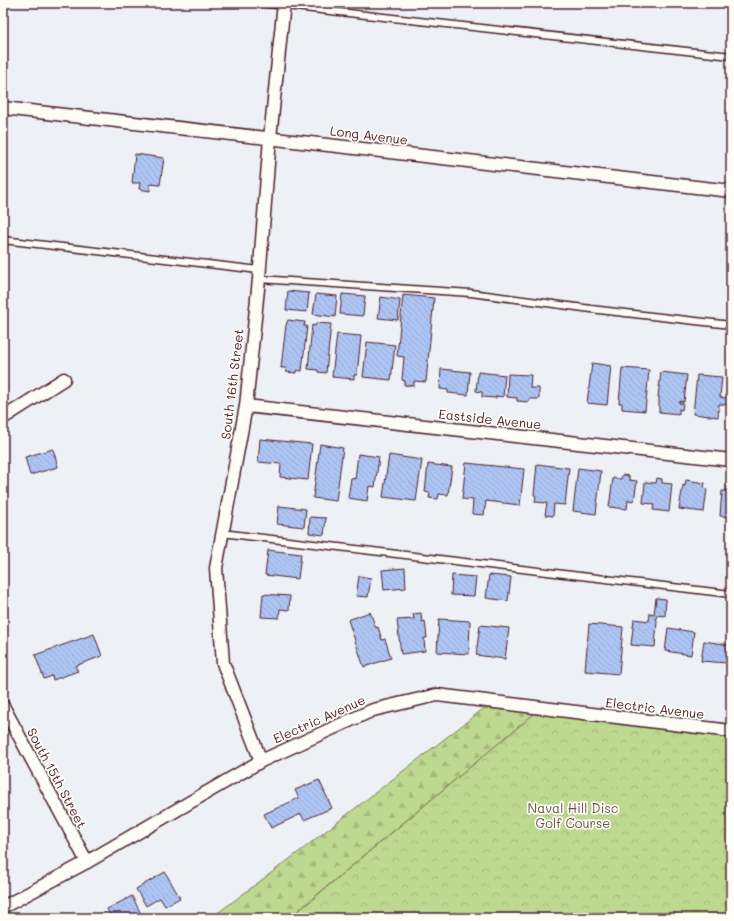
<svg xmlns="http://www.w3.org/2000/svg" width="734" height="921" font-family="Mali,sans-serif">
<defs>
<pattern id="forest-firs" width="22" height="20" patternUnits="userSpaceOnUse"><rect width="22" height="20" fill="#bdd88f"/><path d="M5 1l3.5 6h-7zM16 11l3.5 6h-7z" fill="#a4b97c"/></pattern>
<pattern id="park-crowns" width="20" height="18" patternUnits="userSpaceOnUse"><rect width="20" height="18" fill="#bdd88f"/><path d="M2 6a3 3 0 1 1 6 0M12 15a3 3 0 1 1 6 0" fill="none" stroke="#a4b97c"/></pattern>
<pattern id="building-back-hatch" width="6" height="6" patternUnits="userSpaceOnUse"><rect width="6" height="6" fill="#aec5f4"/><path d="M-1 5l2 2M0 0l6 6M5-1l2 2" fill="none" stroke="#97a9d1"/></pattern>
</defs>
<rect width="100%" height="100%" fill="#edf1f6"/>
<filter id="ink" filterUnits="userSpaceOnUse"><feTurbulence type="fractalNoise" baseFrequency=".025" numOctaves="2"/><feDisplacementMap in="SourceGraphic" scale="8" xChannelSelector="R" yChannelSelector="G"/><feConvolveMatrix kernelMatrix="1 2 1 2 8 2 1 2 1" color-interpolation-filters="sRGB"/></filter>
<g filter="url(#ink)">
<path fill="url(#forest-firs)" stroke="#847c5d" d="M492 702 541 708 289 918H211L295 855Z"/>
<path fill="url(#park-crowns)" stroke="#847c5d" d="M541 708 731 731V918H290Z"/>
<g fill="url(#building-back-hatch)" stroke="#4a1f2b">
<path d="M135 154 164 158 160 185 150 184V191L139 189 140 183H132Z"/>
<path d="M288 291 309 293 307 312 286 310Z"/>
<path d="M316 294 337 296 335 317 313 314Z"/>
<path d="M342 294 365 296 363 316 340 314Z"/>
<path d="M403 295 434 298 426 382 414 381V386L404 385 405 381 402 380 404 357 397 356Z"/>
<path d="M381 297 400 300 398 320 378 318Z"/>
<path d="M288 320 305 322 304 326H307L302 371 296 370V373L286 372 287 368H281L286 325Z"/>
<path d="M316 323 331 324 326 373 318 372V370L308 369 312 325 315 326Z"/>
<path d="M337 334 361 336 357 375H354V379L332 377Z"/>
<path d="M367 342 395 345 391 380 363 377Z"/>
<path d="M592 363 611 366 607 405 587 403Z"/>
<path d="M622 368 649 370 645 411 622 409V403H619Z"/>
<path d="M441 369 470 372 468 395 448 393V390L440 389Z"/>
<path d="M478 372 505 375 503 397 496 396V398L482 397V392L476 391Z"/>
<path d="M661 372 687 375 684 402 680 401 679 403H683L682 410 679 409V414L659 412V397H658Z"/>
<path d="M508 374 531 375 530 388H539V399H529V402L517 401V398L507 397Z"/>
<path d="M697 375 722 377 720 397 731 399V405L719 404 718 417 693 414Z"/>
<path d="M260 439 312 444 308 480 280 477 281 464 258 462Z"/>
<path d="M320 444 343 448 336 501 313 498Z"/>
<path d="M53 449 58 467 30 475 25 457Z"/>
<path d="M358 454 379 457 375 487 369 486 367 501 348 498 351 478 355 479Z"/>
<path d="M389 455 422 460 416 501 383 497Z"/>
<path d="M466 463 524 469 520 505 486 501 484 515 472 514 473 500 462 499Z"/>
<path d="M428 464 452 467 448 495 439 494 438 499 429 498 430 493 425 492Z"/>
<path d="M537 464 569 468 565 505 554 504 553 516 545 515 547 503 535 502 536 496 534 495Z"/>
<path d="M578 468 601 471 596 514 573 511Z"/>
<path d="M622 475 629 476V480L637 481 634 501 628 500 627 509 609 507 613 478 621 479Z"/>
<path d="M657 478 662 479V483L672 484 669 512 653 510 654 504 643 503 645 482 656 483Z"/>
<path d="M686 480 705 483 704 488 707 489 704 512 679 509 683 485 685 486Z"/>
<path d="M727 485 731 486V517L720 516 722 491H727Z"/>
<path d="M279 506 306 509 304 527 277 524Z"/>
<path d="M310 517 326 518 324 535 309 533Z"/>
<path d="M268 550 301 554 298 579 265 575Z"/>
<path d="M405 568 406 588 384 590 382 570Z"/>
<path d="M452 575 476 577 474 596 451 595Z"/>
<path d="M489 575 511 577 508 601 486 598Z"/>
<path d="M359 576 371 578 368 597 356 596Z"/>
<path d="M263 594 290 596 289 610 280 609 279 618 261 617Z"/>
<path d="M656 598 666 599 665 616 656 615 657 621 655 647 631 645 634 619 649 621 650 613 654 614Z"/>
<path d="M370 612 376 628 378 627 382 640 385 639 391 658 364 667 348 620Z"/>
<path d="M421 613 422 622 425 621 427 638H424L425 651 401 654 397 620 414 619 413 614Z"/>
<path d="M439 619 470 621 469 654 437 652Z"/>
<path d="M589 624 623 627 619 674 585 671Z"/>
<path d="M480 625 509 628 505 659 476 655Z"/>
<path d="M668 628 694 632 691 655 665 651Z"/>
<path d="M94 634 102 656 75 666 78 671 53 680 52 676 44 679 35 655Z"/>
<path d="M704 641 730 645 727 663 701 661Z"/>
<path d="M319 780 332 808 304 820 301 814 271 828 264 814 299 798 295 790Z"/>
<path d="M165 872 180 898 165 906 160 898 146 906 136 889Z"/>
<path d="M132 896 143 918H112L107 909Z"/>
</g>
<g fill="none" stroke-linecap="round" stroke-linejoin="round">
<g stroke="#4a1f2b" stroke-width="9">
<g id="lane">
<path d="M259 3 731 56"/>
<path d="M3 240 259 270"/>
<path d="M259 279 471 293 599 310 731 325"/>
<path d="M222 533 731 594"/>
</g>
</g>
<g stroke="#4a1f2b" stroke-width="15">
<g id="street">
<path d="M3 108 731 191"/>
<path d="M246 406 731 460"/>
<path d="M3 418 64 379"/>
<path d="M3 706 87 862"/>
<path d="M261 761 223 663 216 568 246 406 259 279 270 138 284 3"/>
<path d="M3 907 87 862 261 761 373 710 437 695 731 731"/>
</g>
</g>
<use href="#lane" stroke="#fdfcf7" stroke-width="6"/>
<use href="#street" stroke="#fdfcf7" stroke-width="12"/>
</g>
</g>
<g text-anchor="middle" stroke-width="3.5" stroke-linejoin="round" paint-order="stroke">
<g font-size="13" fill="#4a1f2b" stroke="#fdfcf7">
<text transform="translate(369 135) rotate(7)" y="5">Long Avenue</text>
<text transform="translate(232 384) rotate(-83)" y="5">South 16th Street</text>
<text transform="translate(490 419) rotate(6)" y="5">Eastside Avenue</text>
<text transform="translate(655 708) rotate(7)" y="5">Electric Avenue</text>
<text transform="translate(319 719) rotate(-24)" y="5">Electric Avenue</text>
<text transform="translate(57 778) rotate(62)" y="5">South 15th Street</text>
</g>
<g font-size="13" fill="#6c5649" stroke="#fdfcf7">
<text x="573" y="813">Naval Hill Disc<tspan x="573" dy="15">Golf Course</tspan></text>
</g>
</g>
<rect width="734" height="921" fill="none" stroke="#fdfcf7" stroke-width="16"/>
<rect x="8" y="8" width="718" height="905" fill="none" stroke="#4a1f2b" stroke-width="1.5" filter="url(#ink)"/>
</svg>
